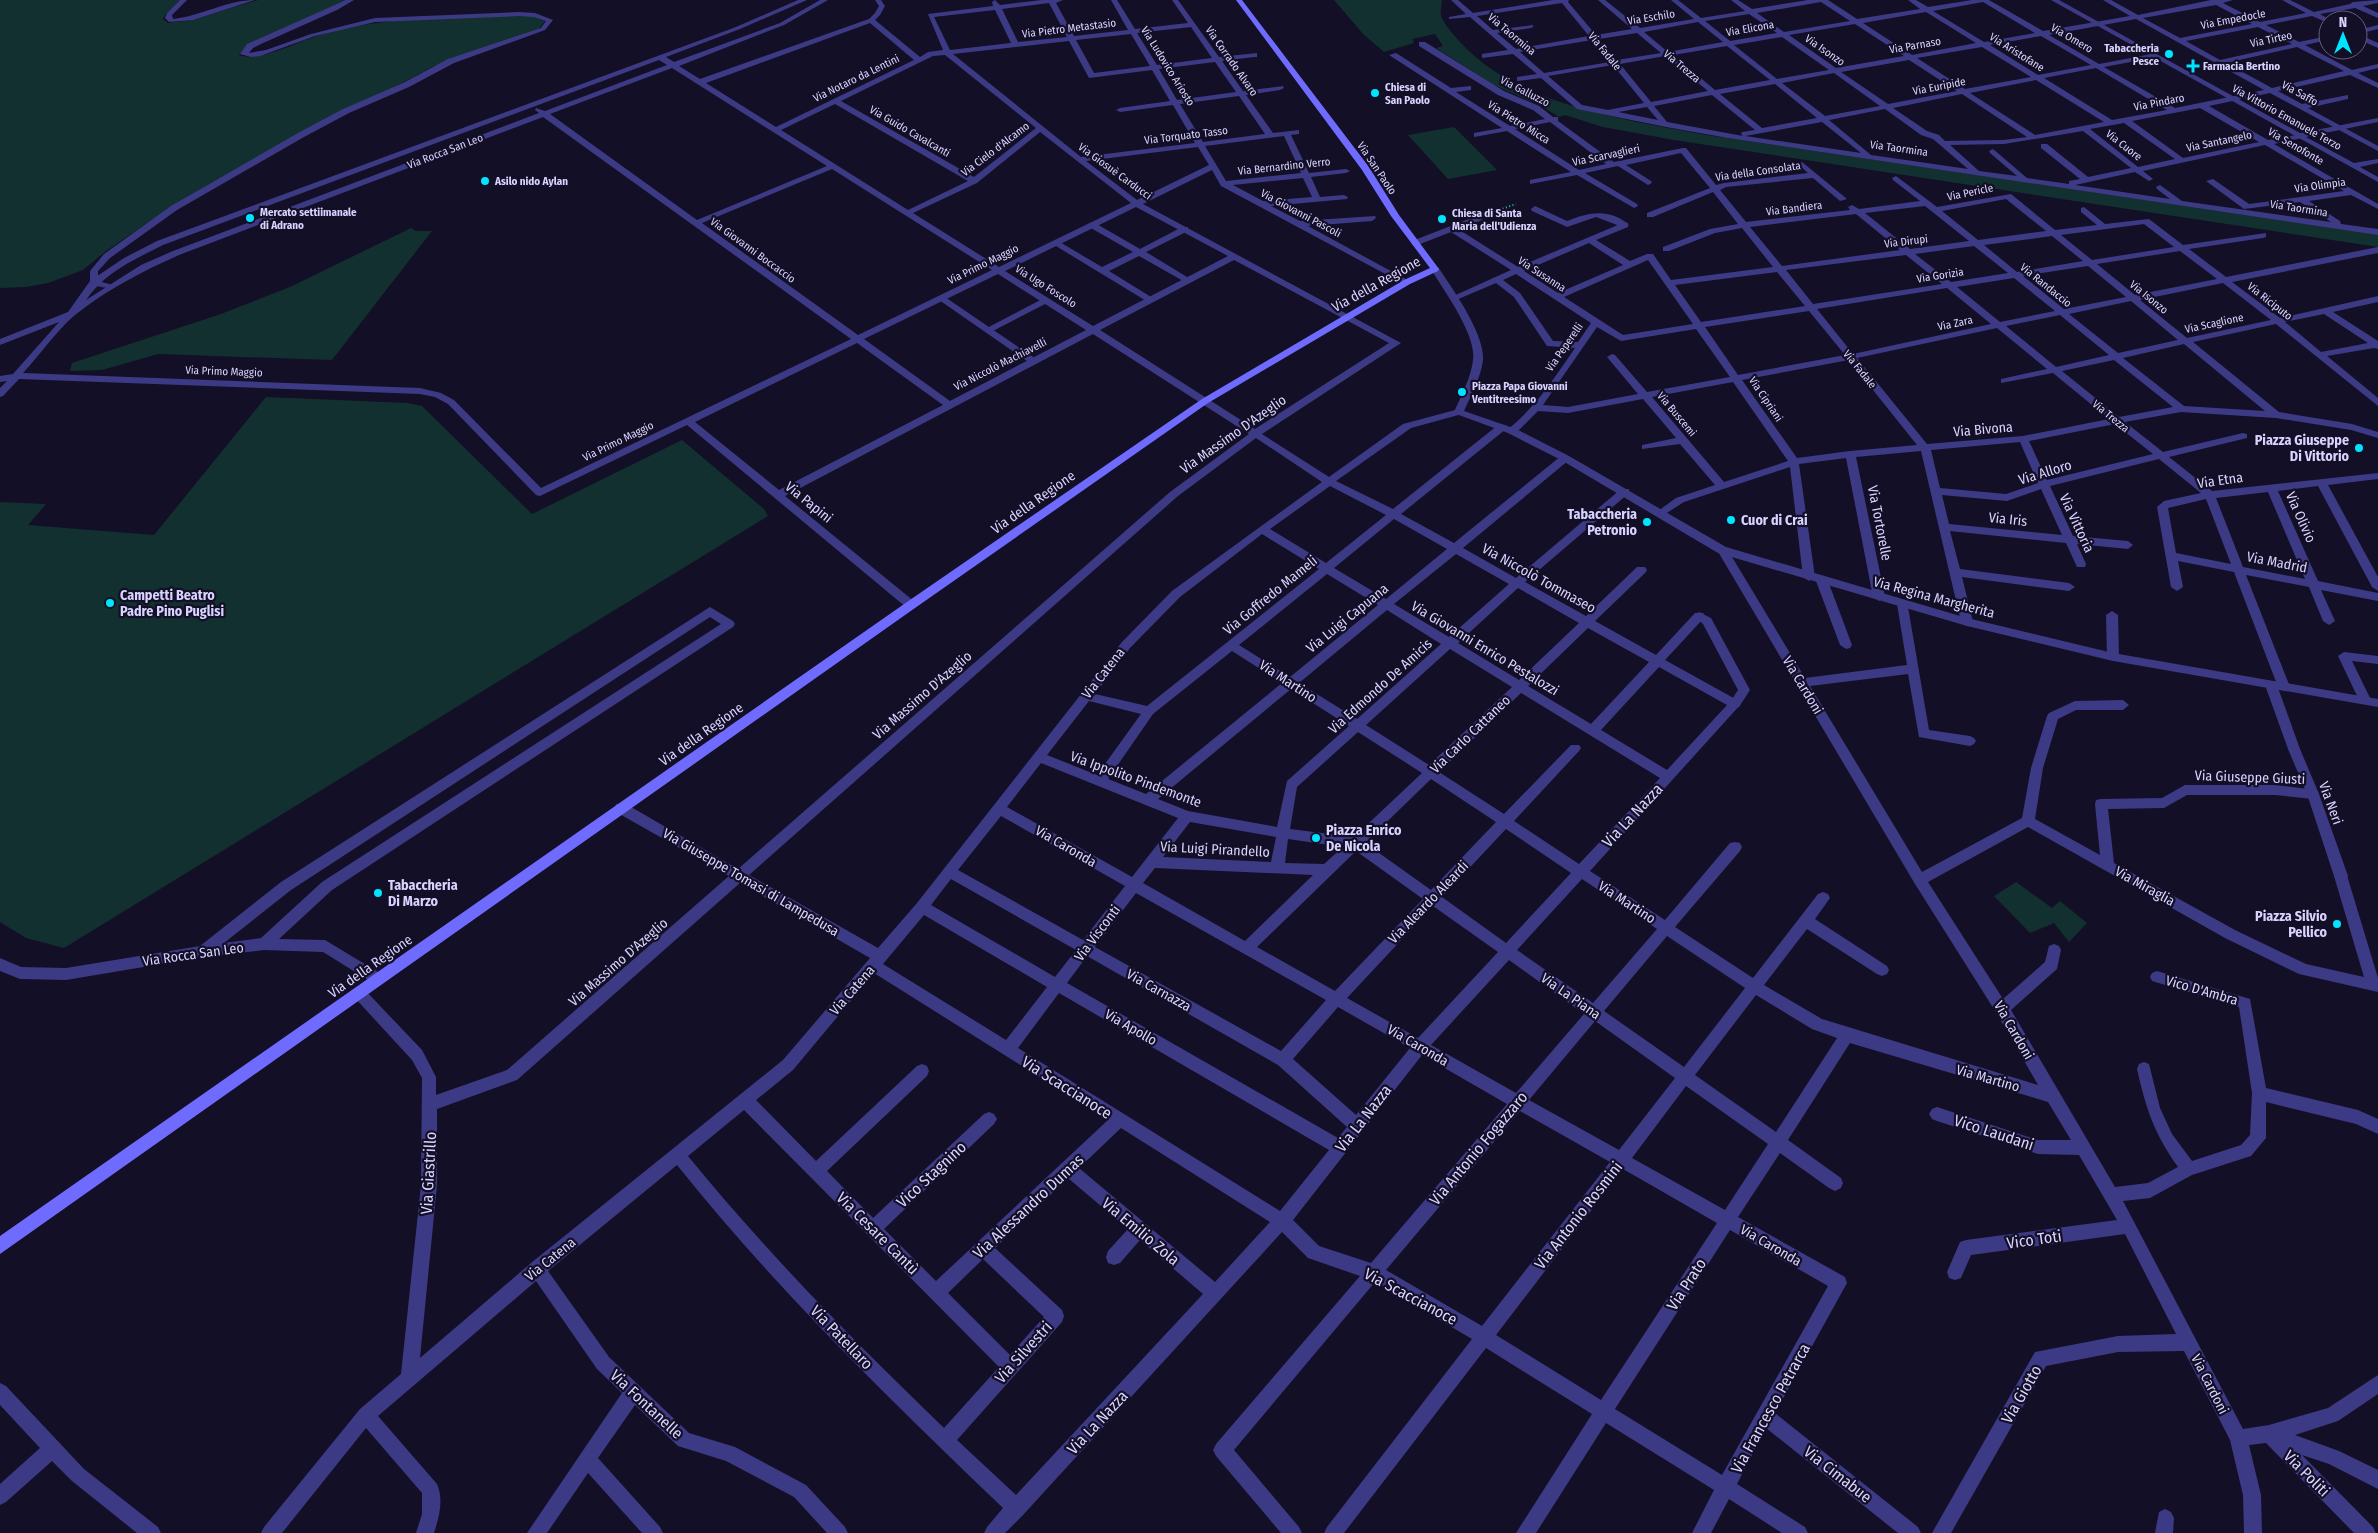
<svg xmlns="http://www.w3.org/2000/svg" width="2378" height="1533" font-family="'Fira Sans Condensed',sans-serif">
<rect width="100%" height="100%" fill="#130f26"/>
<g fill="#12302f">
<path d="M0 0H180L165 15 163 19 168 23 192 20 258 0H347L246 46 239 55C259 63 301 40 323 34 386 16 452 18 517 15L533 16 545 21 539 29 432 67 171 207 106 251 83 270 48 283 26 287 0 288Z"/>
<path d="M1334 0H1442C1442 4 1440 11 1441 15 1443 24 1455 36 1461 43 1519 106 1627 120 1707 135L2378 234V247L1674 140 1603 127 1565 115 1559 117 1543 107 1494 85 1436 48 1443 46 1435 34 1412 39 1414 43 1384 52 1363 34Z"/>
<path d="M1454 127 1497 170 1448 179 1408 135Z"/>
<path d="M411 228 416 231H432L332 360 158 354 102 370 70 371 72 363 221 314 290 287Z"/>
<path d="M266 397 408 403 422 406 532 514 682 440 764 509 768 516 64 948 26 938 0 922V502L46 504 28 525 154 535Z"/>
<path d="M2016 882 2052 908 2060 901 2087 923 2069 942 2054 923 2030 933 1994 896Z"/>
</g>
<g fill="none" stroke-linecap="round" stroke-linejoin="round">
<path stroke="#2fb8b0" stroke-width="2" stroke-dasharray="1 2.5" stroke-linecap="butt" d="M1496 211 1516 204"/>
<g fill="#3d3a85" fill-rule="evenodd">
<path d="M180 0H187L172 15 173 19C201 16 227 0 255 0L193 20 169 22 165 18 167 13Z"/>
<path d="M346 0H354L337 10 261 44 253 48 249 53 266 50 311 34 375 18 519 12 535 13 553 20 545 30 454 63 409 87 349 113 304 137 177 210 110 258 98 271V281L113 285V289L90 285V271L104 254 171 206 298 133 343 109 403 83 448 59 541 28 546 21 534 17 519 16 375 22 315 36 260 56 251 57 240 54 247 44Z"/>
<path d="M1089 223H1095L1140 249 1182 227H1188V231L1146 252 1192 280 1185 282 1139 256 1109 271 1156 300 1148 302 1051 243 1058 241 1102 267 1133 252 1089 227Z"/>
<path d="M942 295 1036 359V363H1030L939 300 938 298Z"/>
</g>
<g fill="#3d3a85" fill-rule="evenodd">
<path d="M1535 206 1567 221C1589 212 1610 208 1629 225L1625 228 1596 217 1567 227 1532 211 1531 209Z"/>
<path d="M1046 297 1051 300 1049 302 991 332 988 333 983 330Z"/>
<path d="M1699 612 1711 618 1750 690 1739 707 1735 709 1729 704 1738 690 1703 624 1693 616Z"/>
<path d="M2344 652 2378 656V664L2352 661 2371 700 2369 703 2365 704 2359 700 2338 656Z"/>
<path d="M2294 744 2300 749 2319 794 2348 876 2346 880 2341 882 2336 880 2334 876 2307 794 2288 749Z"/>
</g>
<g fill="#3d3a85" fill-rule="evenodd">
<path d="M798 0H807L740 29 666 57 674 62 780 23 820 0H828L784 25 679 66 700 79 869 19 875 13 879 6 875 0H881L885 6 880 15 875 20 920 57 928 52 943 50 928 14 993 6 992 2 995 0 1000 5 1042 0H1063L1056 3 1074 36 1128 30 1111 0H1117L1135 29 1188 23 1172 0H1178L1219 57 1257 53V57H1254L1222 61 1243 91 1283 86 1284 88 1280 90 1246 95 1273 133 1299 130V134L1291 135 1309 173 1346 169 1350 171 1346 173 1311 177 1320 197 1344 195 1348 197 1347 199 1271 206 1300 221 1375 216 1376 218 1372 221 1308 226 1411 282 1404 284 1221 186 1212 170 1143 204 1401 343 1262 434 1329 477 1403 424 1459 409 1462 410V414L1411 428 1336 481 1393 509 1498 425H1506V429L1401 514 1454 543 1561 456H1569V460L1463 548 1516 578 1621 489H1629V493L1525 582 1586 616 1637 567H1645L1647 570 1645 573 1595 621 1656 655 1695 613H1703L1705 616 1703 619 1665 660 1739 701 1741 704 1590 871 1665 920 1730 843 1735 842 1740 843 1742 847 1740 851 1675 927 1753 978 1818 894 1823 892 1828 894 1830 898 1815 919 1887 966 1889 970 1887 974 1882 976 1877 974 1807 929 1764 985 1822 1019 2038 1085 1997 1014 1915 884 1717 550 1718 547H1726L1805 678 1907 665 1897 604 1899 601H1907L1929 730 1970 736 1974 738 1976 741 1974 744 1970 746 1919 737 1908 674 1810 686 1922 872 2022 818 2031 768 2047 716 2049 713 2075 701 2123 700 2129 705 2123 710H2076L2058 719 2043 768 2035 819 2100 855 2095 804 2096 800 2101 799 2162 798 2185 785H2275L2317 790 2319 794 2317 798 2313 799 2275 795H2187L2164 808 2108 809 2114 863 2235 930 2306 964 2364 977 2334 876 2336 872 2341 870 2346 872 2378 978V992L2299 974 2225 938 2028 827 1928 882 2003 999 2045 962 2049 946 2054 944 2059 946 2061 950 2057 969 2011 1010 2115 1187 2148 1183 2178 1167C2154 1133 2146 1109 2137 1069L2139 1064 2144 1062 2149 1064 2160 1108 2172 1134 2192 1161 2241 1145 2250 1135 2252 1093 2239 1007 2152 981 2150 977 2152 973 2157 971 2250 999 2266 1088 2358 1110 2378 1119V1134L2356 1124 2266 1102V1138L2251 1156 2192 1175 2150 1198 2123 1201 2243 1429 2269 1425 2328 1408 2378 1375V1394L2338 1421 2295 1435 2339 1451 2378 1470V1489L2329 1464 2302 1455 2373 1527 2376 1533H2354L2266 1443 2249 1445 2261 1495 2262 1533H2244L2243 1495 2230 1440 2184 1351 2118 1352 2046 1366 1951 1533H1932L2035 1352 2118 1336 2176 1334 2125 1234 1971 1255 1961 1278 1955 1280 1949 1278 1947 1272 1960 1242 1966 1240 2117 1220 2079 1155 2038 1154 1937 1121 1932 1119 1929 1114 1932 1109 1937 1107 2038 1140H2071L2048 1102 1850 1043 1788 1140 1841 1178 1843 1183 1841 1188 1835 1191 1829 1188 1780 1153 1738 1217 1845 1277 1847 1283 1775 1413 1918 1527 1921 1533H1898L1766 1428 1737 1484 1805 1527 1808 1533H1782L1729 1499 1711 1533H1692L1714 1490 1606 1423 1536 1533H1516L1592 1414 1486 1348 1344 1533H1324L1327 1527 1472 1339 1375 1282 1234 1450 1299 1527 1302 1533H1281L1216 1456 1213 1450 1216 1444 1360 1276 1308 1258 1282 1232 1023 1515 1005 1533H984L987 1527 1003 1508C889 1399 776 1289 677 1165L548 1271 609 1357 689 1433 735 1447 806 1485 845 1527 848 1533H827L794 1497 726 1461 678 1446 635 1405 598 1458 660 1527 663 1533H642L588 1473 547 1533H527L622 1393 597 1369 536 1281 378 1416 437 1484C444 1500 439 1517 434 1533H416L422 1514V1493L366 1428 282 1533H261L264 1527 360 1409 401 1374 421 1185 422 1078 412 1060 354 997 352 993 354 989 359 987 364 989 422 1050 436 1077V1095L507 1070 729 876 616 812 615 808 616 804H626L738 869 1170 492 1249 434 1093 334 785 496 915 602 917 605 915 608H907L687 425 540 496 536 495 448 404 435 397 420 394 19 379 3 396 0 397V388L7 381 0 382V376L13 374 59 322 0 345V339L68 312 90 281 124 258 157 241 736 27ZM1049 3 1067 37 1018 42 1002 9ZM995 10 1011 43 950 50 934 17ZM870 23 914 60 776 127 706 83ZM1191 27 1212 58 1157 65 1137 33ZM1131 34 1150 66 1094 73 1076 40ZM1069 41 1089 78 1152 70 1170 101 1120 108 1116 110 1120 112 1173 105 1195 143 1081 157 953 54ZM945 55 1036 128 974 177 841 101 933 56ZM659 60 667 65 545 111 536 108 535 110 539 113 173 251 141 265 86 300C104 273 135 259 163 245ZM1215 62 1236 92 1177 100 1159 69ZM672 68 827 166 697 220 550 114ZM1239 96 1265 134 1203 142 1180 104ZM835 104 968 181 908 210 781 130ZM543 117 851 339 541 488 454 400 441 393 420 388 23 373C40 355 56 331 75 315 106 290 143 271 179 255ZM1040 132 1131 203 999 267 913 213 977 183ZM1284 136 1301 173 1226 181 1205 146ZM1198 147 1209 165 1137 200 1086 161ZM832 169 992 270 858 335 702 223ZM1303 178 1312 197 1263 201 1233 185ZM1136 207 1228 256 1093 326 1005 271ZM1234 260 1389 343 1255 429 1100 330ZM998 274 1086 330 950 401 864 339ZM857 343 943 405 779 490 695 422ZM1256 438 1322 482 1172 591 1122 642 917 903 878 948 749 875 1178 496ZM1330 486 1386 515 1326 563 1270 529ZM1394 519 1447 549 1386 599 1334 568ZM1262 534 1319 569 1147 706 1095 694 1130 648 1180 597ZM1456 554 1509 584 1449 637 1394 604ZM1327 574 1378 605 1290 677 1239 645ZM1518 588 1579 623 1519 680 1458 643ZM1387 610 1441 644 1357 719 1299 683ZM1588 628 1649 662 1591 724 1528 686ZM1450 649 1512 687 1429 765 1366 725ZM1232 651 1282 683 1146 794 1108 779 1153 714ZM1659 667 1727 705 1667 770 1601 730ZM1291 689 1349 726 1287 781 1277 827 1188 811 1158 799ZM1521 693 1660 778 1579 864 1514 821 1579 751 1581 748 1579 745H1571L1504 814 1439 772ZM1089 701 1141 714 1097 775 1047 755ZM1358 732 1422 773 1354 837 1290 829 1297 787ZM1041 763 1178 818 1132 877 1007 807ZM1431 779 1496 822 1431 890 1365 843ZM1001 816 1125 886 1083 940 958 870ZM1190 822 1276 837 1271 862 1163 857ZM1506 829 1571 873 1506 943 1442 897ZM1288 839 1343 847 1324 864 1285 863ZM1356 851 1423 899 1335 991 1257 947ZM1155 868 1313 875 1245 941 1143 883ZM951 879 1076 950 1055 977 931 905ZM1582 879 1657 929 1593 1003 1517 950ZM740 883 870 958 783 1060 531 1263 420 1358 437 1185V1109L517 1080ZM1136 893 1326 1000 1281 1051 1095 947ZM1433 906 1498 952 1418 1038 1347 998ZM924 915 1047 987 1006 1040 883 964ZM1667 936 1745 988 1684 1067 1604 1011ZM1087 956 1278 1065 1347 1127 1338 1138 1067 983ZM1509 960 1584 1014 1516 1093 1431 1045ZM874 973 1108 1120 936 1281 884 1229 994 1124 997 1119 994 1114 989 1112 984 1114 873 1218 827 1171 927 1076 929 1071 927 1066 922 1064 917 1066 816 1161 756 1100 793 1070ZM1059 993 1329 1150 1280 1211 1018 1048ZM1756 995 1812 1029 1837 1038 1776 1132 1695 1075ZM1338 1007 1410 1048 1356 1115 1293 1059ZM1595 1021 1675 1078 1619 1150 1529 1100ZM1422 1055 1507 1104 1371 1263 1319 1246 1293 1220ZM1686 1086 1768 1144 1725 1210 1632 1158ZM744 1110 999 1367 944 1428C854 1341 767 1253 688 1156ZM1520 1111 1610 1162 1482 1326 1386 1270ZM1121 1128 1270 1222 1215 1282 1079 1168ZM1623 1169 1717 1223 1601 1400 1496 1335ZM1068 1178 1128 1229 1108 1251 1106 1257 1108 1263 1114 1265 1120 1263 1140 1240 1203 1294 1016 1495 957 1440 1062 1322 1064 1316 1062 1310 995 1248ZM1730 1230 1828 1286 1722 1475 1615 1409ZM983 1259 1044 1317 1010 1355 948 1293Z"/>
<path d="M1451 0H1458L1473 13 1553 0H1569L1568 2 1596 35 1632 29 1598 0H1605L1640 28 1694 19 1671 0H1678L1701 18 1745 11 1731 0H1738L1752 9 1808 0H1828L1857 19 1920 9 1908 0H1916L1928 7 1972 0H1989L2043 31 2130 16 2103 0H2111L2138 15 2211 0H2233L2223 3 2260 22 2306 13 2282 0H2290L2314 12 2350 4 2353 2 2378 0V3L2363 6 2378 13V18L2355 8 2320 14 2330 20H2328V23L2312 16 2266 25 2299 42 2328 36V40L2305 45 2352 70 2378 64V68L2358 73 2378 83V88L2350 75 2278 91 2302 104 2348 95V99L2308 108 2378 146V151L2270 93 2209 106 2268 140 2302 134V138L2274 144 2378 204V209L2351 195 2309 201 2340 221 2341 224 2378 229V235L1728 138 1666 127 1577 109 1541 78 1517 81V77L1537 74 1513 54 1482 58V54L1508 50 1470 17 1449 19V17L1466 14ZM1821 2 1850 21 1784 32 1757 13ZM1983 2 2035 33 1984 42 1933 11ZM1562 3 1589 36 1516 49 1497 33 1531 28 1533 27V25L1493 30 1477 16ZM2216 5 2252 24 2180 38 2143 18ZM1926 12 1976 43 1912 55 1863 23ZM1749 14 1777 33 1730 41 1705 21ZM2136 19 2264 90 2175 108 2104 67 2157 57V53L2099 64 2049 35ZM1698 22 1723 42 1668 52 1644 32ZM1855 24 1904 56 1836 68 1789 35ZM2258 27 2292 44 2220 60 2186 41ZM1637 33 1661 53 1617 60 1599 39ZM2041 36 2091 65 2038 75 1990 45ZM1782 37 1829 70 1777 79 1734 45ZM1592 40 1610 62 1544 73 1520 52ZM1727 46 1770 80 1715 90 1673 55ZM1982 47 2031 77 1965 89 1917 58ZM2297 47 2344 71 2272 88 2226 63ZM1665 56 1708 91 1651 102 1620 64ZM1909 60 1957 91 1888 104 1841 72ZM1613 65 1644 103 1608 110 1582 105 1548 76ZM2096 68 2167 110 2112 120 2044 78ZM1834 73 1880 106 1825 116 1782 83ZM2036 80 2104 122 2035 135 1970 93ZM1775 84 1817 118 1762 128 1720 94ZM1962 94 2027 137 2004 140 1945 141 1939 135 1927 131 1893 108ZM1712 95 1755 130 1742 132 1741 134 1743 136 1667 122 1654 106ZM1647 107 1658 120 1618 112ZM2200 108 2259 142 2183 158 2132 121ZM1885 109 1921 135 1933 139 1968 169 1871 155 1829 120ZM1822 122 1861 153 1745 136ZM2124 123 2175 159 2138 167 2090 129ZM2083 131 2131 168 2088 177 2047 144H2041V148L2080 179 2069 181V184L2027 178 1993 149 1989 151 1990 153 2017 176 1979 171 1950 145 2004 144ZM2265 145 2344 191 2249 204 2213 179 2206 181 2244 209 2300 202 2331 222 2182 201 2160 185 2156 187 2157 189 2170 199 2075 185 2135 172 2149 181 2153 179 2143 171Z"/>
<path d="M2378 25V29L2358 34 2378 43V48L2358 39V30Z"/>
<path d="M1419 42H1425L1504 91 1539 106 1553 117H1558V121L1614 162 1683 148H1686L1716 185 1724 183 1808 173 1798 164 1802 162 1847 199 1840 201 1813 178 1726 187 1720 190 1746 222 1850 210 1848 207 1852 205 1859 209 1920 201 1893 180 1892 178 1896 176 1937 207 2011 194 2055 230 2097 225 2081 212V208L2084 207 2105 224 2149 219 2183 245 2266 233V237L2263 238 2189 249 2226 277 2378 247V253L2232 282 2280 318 2378 296V302L2333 312 2378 341V349L2374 348 2327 356 2378 398V406L2276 324 2193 342 2279 412 2352 424 2378 432V438L2351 430 2276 418 2181 412 2125 422 2163 452 2243 433 2247 434V438L2169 457 2212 491 2378 473V479L2328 485 2378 577V591L2372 587 2318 486 2278 491 2318 581 2378 593V601L2321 590 2335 621 2329 625 2323 621 2309 587 2246 575 2290 687 2284 691 2278 687 2234 572 2178 561 2183 587 2177 591 2171 587 2157 507 2164 501 2201 493 2159 459 2050 486 2073 536 2128 541 2133 545 2128 549 2077 544 2086 564 2085 567H2077L2066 543 1950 531 1960 569 2069 583 2075 587 2069 591 1962 577 1973 622 1967 626 1961 622 1921 451 1856 457 1885 597 1879 601 1873 597 1846 458 1799 464 1815 577 1809 581 1803 577 1790 467 1684 502 1662 516 1657 513 1658 511 1676 498 1715 485 1680 444 1642 449V445L1676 438 1643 399 1568 413 1538 411 1516 433H1508V429C1536 407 1555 377 1575 348L1547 346 1514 297 1496 283 1456 300 1449 298 1511 270 1451 232 1415 246 1412 245V241L1479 215 1483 218 1482 220 1458 229 1518 267 1625 222 1628 223V227L1596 240 1630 261 1647 254H1653L1671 280 1773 267 1742 228 1715 233 1669 251H1663V247L1710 229 1738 224 1713 192 1653 217H1647V213L1710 188 1681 153 1626 165 1651 181 1652 183 1648 185 1618 166 1585 173 1637 204 1638 206 1634 208 1577 175 1530 184V180L1571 172 1507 131 1474 137V133L1502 128 1389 55 1396 53 1451 88 1471 86V90L1456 92 1510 126 1545 119 1533 110 1498 95 1419 46ZM1550 122 1606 164 1579 170 1515 129ZM2006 199 2046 231 1978 240 1942 211ZM1925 206 1969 241 1910 249 1865 213ZM1856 214 1900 250 1782 266 1750 227ZM2144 224 2174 247 2092 260 2061 235ZM2052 236 2083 261 2017 272 1984 245ZM1589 243 1623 265 1558 293 1524 271ZM1974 246 2008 273 1951 282 1915 254ZM2180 251 2217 279 2135 295 2097 264ZM1906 255 1942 284 1813 304 1786 270ZM1648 260 1693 324 1623 335 1564 297ZM2088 266 2126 297 2064 309 2023 276ZM1777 272 1805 306 1701 322 1675 285ZM1516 274 1591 323 1578 342 1553 341 1520 293 1503 280ZM2014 278 2055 311 2000 322 1957 287ZM2223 283 2271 320 2187 338 2140 300ZM1947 288 1991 324 1853 354 1817 309ZM2131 301 2178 340 2118 353 2069 314ZM1809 311 1845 355 1738 375 1705 327ZM2324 314 2368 343 2321 352 2285 322ZM2060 315 2109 355 2056 367 2006 326ZM1597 327 1621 341 1696 329 1730 377 1647 392 1615 355 1612 354 1607 357 1638 394 1568 407 1543 405ZM1997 328 2047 369 2001 379V383L2053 373 2109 419 2023 436 1927 444 1857 358ZM2184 344 2265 411 2184 406 2123 358ZM1849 360 1917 445 1850 451 1797 458 1742 380ZM2114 360 2173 407 2119 417 2062 371ZM1733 382 1788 461 1724 482 1652 397ZM2115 424 2153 454 2047 480 2029 441ZM2020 442 2038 483 2006 494 1940 488 1931 450ZM2041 489 2062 535 1949 524 1942 495 2007 501ZM2268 492 2305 579 2243 567 2216 498ZM2206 499 2231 564 2176 553 2168 508Z"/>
<path d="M1822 577 1828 581 1852 645 1850 648 1846 649 1840 645 1816 581Z"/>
<path d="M710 607 733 621 735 624 733 627 332 890 279 939 325 940 383 975 385 979 383 983 378 985 373 983 323 952 264 950 203 957 66 980 20 979 0 971V958L21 967 66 968 200 946 281 882ZM710 617 721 624 322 882 261 938 224 943 291 890Z"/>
<path d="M2112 611 2118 615 2119 657 2113 661 2107 657 2106 615Z"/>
<path d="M2271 681 2277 685 2300 749 2298 752 2294 754 2288 749 2265 685Z"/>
<path d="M0 1383 6 1386 84 1469 158 1527 161 1533H137L72 1481 52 1461 6 1502 0 1505V1484L40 1448 0 1405Z"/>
<path d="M2165 1509 2171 1512 2174 1518 2173 1533H2155L2159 1512Z"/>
</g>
<g fill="#3d3a85" fill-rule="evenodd">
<path d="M2051 0H2059L2300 133 2378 118V122L2306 137 2354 163 2378 159V163L2360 167 2378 177V182Z"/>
<path d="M1432 267H1438C1452 288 1485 334 1483 360 1481 377 1471 395 1464 411L1516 429 1569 456 1726 547 1967 618 2113 653 2378 699V707L2113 661 1967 626 1718 553 1561 460 1508 433 1456 414 1454 412C1461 396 1471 378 1473 360 1477 335 1444 291 1431 269Z"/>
</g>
<path fill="#6f6bff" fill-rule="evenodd" d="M1236 0H1242L1369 167 1399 215 1439 269 1438 271 1410 284 1208 403 915 608 0 1254V1236L907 602 1202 399 1404 280 1430 268 1391 216 1362 170Z"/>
</g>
<g fill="#00e5ff" stroke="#130f26" stroke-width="2">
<circle cx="2169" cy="54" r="5"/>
<path d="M2190.5 58.5h5v5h5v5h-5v5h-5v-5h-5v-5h5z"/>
<circle cx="1375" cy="93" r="5"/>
<circle cx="485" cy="181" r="5"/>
<circle cx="250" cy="218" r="5"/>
<circle cx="1442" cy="219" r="5"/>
<circle cx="1462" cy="392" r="5"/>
<circle cx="2359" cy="448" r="5"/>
<circle cx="1731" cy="520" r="5"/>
<circle cx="1647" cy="522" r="5"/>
<circle cx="110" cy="603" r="5"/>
<circle cx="1316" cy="838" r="5"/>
<circle cx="378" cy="893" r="5"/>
<circle cx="2337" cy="924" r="5"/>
</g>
<g text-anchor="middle" stroke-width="4.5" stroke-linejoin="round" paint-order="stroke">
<g font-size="11" fill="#d9d4ff" stroke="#130f26">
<text transform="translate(1651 17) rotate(-9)" y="4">Via Eschilo</text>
<text transform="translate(2233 19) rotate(-11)" y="4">Via Empedocle</text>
<text transform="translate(1069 28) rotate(-7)" y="4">Via Pietro Metastasio</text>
<text transform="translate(1750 28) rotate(-10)" y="4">Via Elicona</text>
<text transform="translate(1512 34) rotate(40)" y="4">Via Taormina</text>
<text transform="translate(2072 38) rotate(30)" y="4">Via Omero</text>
<text transform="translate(2271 39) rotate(-12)" y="4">Via Tirteo</text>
<text transform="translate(1915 45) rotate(-10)" y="4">Via Parnaso</text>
<text transform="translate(1825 50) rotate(35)" y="4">Via Isonzo</text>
<text transform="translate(1605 51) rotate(51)" y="4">Via Fadale</text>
<text transform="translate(2017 52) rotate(32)" y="4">Via Aristofane</text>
<text transform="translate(1232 61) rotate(55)" y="4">Via Corrado Alvaro</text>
<text transform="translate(1168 66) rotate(58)" y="4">Via Ludovico Ariosto</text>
<text transform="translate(1682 66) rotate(40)" y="4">Via Trezza</text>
<text transform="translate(856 78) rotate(-26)" y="4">Via Notaro da Lentini</text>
<text transform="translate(1939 86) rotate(-11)" y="4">Via Euripide</text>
<text transform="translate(1525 91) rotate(27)" y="4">Via Galluzzo</text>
<text transform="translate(2300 93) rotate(29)" y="4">Via Saffo</text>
<text transform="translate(2159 102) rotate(-11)" y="4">Via Pindaro</text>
<text transform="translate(2287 117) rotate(29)" y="4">Via Vittorio Emanuele Terzo</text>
<text transform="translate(1519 122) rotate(32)" y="4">Via Pietro Micca</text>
<text transform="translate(910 131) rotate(30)" y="4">Via Guido Cavalcanti</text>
<text transform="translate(1186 135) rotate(-7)" y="4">Via Torquato Tasso</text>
<text transform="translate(2219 141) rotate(-12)" y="4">Via Santangelo</text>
<text transform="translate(2124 145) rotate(38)" y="4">Via Cuore</text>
<text transform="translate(2296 146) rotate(30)" y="4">Via Senofonte</text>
<text transform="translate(1899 148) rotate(8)" y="4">Via Taormina</text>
<text transform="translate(995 149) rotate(-37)" y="4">Via Cielo d'Alcamo</text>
<text transform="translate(445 151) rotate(-21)" y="4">Via Rocca San Leo</text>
<text transform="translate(1606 155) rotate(-12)" y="4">Via Scarvaglieri</text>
<text transform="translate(1284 166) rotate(-6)" y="4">Via Bernardino Verro</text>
<text transform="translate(1377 168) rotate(56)" y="4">Via San Paolo</text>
<text transform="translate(1115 171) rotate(36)" y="4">Via Giosuè Carducci</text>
<text transform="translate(1758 171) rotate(-8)" y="4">Via della Consolata</text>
<text transform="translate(2320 185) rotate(-8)" y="4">Via Olimpia</text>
<text transform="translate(1970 192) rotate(-12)" y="4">Via Pericle</text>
<text transform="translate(1794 208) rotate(-7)" y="4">Via Bandiera</text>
<text transform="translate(2299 208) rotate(9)" y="4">Via Taormina</text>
<text transform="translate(1301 213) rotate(28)" y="4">Via Giovanni Pascoli</text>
<text transform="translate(1906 241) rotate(-7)" y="4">Via Dirupi</text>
<text transform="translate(753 250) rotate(36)" y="4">Via Giovanni Boccaccio</text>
<text transform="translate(983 264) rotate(-26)" y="4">Via Primo Maggio</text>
<text transform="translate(1542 274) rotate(33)" y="4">Via Susanna</text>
<text transform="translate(1940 275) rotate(-9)" y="4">Via Gorizia</text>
<text transform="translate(2046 285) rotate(39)" y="4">Via Randaccio</text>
<text transform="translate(1046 286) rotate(32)" y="4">Via Ugo Foscolo</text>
<text transform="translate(2149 297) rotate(39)" y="4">Via Isonzo</text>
<text transform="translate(2270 301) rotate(38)" y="4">Via Riciputo</text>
<text transform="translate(1955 323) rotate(-12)" y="4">Via Zara</text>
<text transform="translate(2214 323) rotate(-12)" y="4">Via Scaglione</text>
<text transform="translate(1564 347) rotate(-55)" y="4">Via Peperelli</text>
<text transform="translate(1000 364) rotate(-27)" y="4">Via Niccolò Machiavelli</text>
<text transform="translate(1860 369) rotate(51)" y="4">Via Fadale</text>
<text transform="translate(224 371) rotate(2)" y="4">Via Primo Maggio</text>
<text transform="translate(1766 399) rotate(56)" y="4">Via Cipriani</text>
<text transform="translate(1677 414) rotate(50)" y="4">Via Buscemi</text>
<text transform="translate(2111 416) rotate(39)" y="4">Via Trezza</text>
<text transform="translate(618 441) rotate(-26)" y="4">Via Primo Maggio</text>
</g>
<g font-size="11" font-weight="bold" fill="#d9d4ff" stroke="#130f26" text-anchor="start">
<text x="2159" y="52" text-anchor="end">Tabaccheria<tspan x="2159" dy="13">Pesce</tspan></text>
<text x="2203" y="70">Farmacia Bertino</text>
<text x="1385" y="91">Chiesa di<tspan x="1385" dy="13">San Paolo</tspan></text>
<text x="495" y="185">Asilo nido Aylan</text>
<text x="260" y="216">Mercato settiimanale<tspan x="260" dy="13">di Adrano</tspan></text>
<text x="1452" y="217">Chiesa di Santa<tspan x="1452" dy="13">Maria dell'Udienza</tspan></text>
<text x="1472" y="390">Piazza Papa Giovanni<tspan x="1472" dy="13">Ventitreesimo</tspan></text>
</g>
<g font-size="14" fill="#d9d4ff" stroke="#130f26">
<text transform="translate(1376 284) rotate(-29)" y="5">Via della Regione</text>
<text transform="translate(1983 429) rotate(-5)" y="5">Via Bivona</text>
<text transform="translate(1233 434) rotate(-35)" y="5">Via Massimo D'Azeglio</text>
<text transform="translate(2045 472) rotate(-17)" y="5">Via Alloro</text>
<text transform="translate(2220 480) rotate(-8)" y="5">Via Etna</text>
<text transform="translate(809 502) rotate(39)" y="5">Via Papini</text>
<text transform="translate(1033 502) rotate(-35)" y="5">Via della Regione</text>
<text transform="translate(2301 517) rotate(66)" y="5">Via Olivio</text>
<text transform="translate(2008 519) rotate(6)" y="5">Via Iris</text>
<text transform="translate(1880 523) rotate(79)" y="5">Via Tortorelle</text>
<text transform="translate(2077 523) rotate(65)" y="5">Via Vittoria</text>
<text transform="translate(2277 562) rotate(11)" y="5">Via Madrid</text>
<text transform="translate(1539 578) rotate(29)" y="5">Via Niccolò Tommaseo</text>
<text transform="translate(1270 595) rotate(-39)" y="5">Via Goffredo Mameli</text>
<text transform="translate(1934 597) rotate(15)" y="5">Via Regina Margherita</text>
<text transform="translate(1347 618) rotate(-39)" y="5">Via Luigi Capuana</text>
<text transform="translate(1485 648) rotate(31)" y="5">Via Giovanni Enrico Pestalozzi</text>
<text transform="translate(1103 673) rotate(-52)" y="5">Via Catena</text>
<text transform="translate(1288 681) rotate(33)" y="5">Via Martino</text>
<text transform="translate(1803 685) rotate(59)" y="5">Via Cardoni</text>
<text transform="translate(1380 686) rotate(-42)" y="5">Via Edmondo De Amicis</text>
<text transform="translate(922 695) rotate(-41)" y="5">Via Massimo D'Azeglio</text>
<text transform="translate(701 734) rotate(-35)" y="5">Via della Regione</text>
<text transform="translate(1470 734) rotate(-44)" y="5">Via Carlo Cattaneo</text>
<text transform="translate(2250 777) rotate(2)" y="5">Via Giuseppe Giusti</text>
<text transform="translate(1136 779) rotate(20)" y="5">Via Ippolito Pindemonte</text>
<text transform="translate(2331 803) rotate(70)" y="5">Via Neri</text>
<text transform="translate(1066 846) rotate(30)" y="5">Via Caronda</text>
<text transform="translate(1215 849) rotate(3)" y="5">Via Luigi Pirandello</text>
<text transform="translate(751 882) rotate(30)" y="5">Via Giuseppe Tomasi di Lampedusa</text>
<text transform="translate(2145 886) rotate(29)" y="5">Via Miraglia</text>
<text transform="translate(1428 902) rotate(-46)" y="5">Via Aleardo Aleardi</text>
<text transform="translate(1627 902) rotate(33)" y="5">Via Martino</text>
<text transform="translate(1097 933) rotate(-53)" y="5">Via Visconti</text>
<text transform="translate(193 954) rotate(-8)" y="5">Via Rocca San Leo</text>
<text transform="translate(618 962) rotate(-41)" y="5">Via Massimo D'Azeglio</text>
<text transform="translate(370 966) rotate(-35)" y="5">Via della Regione</text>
<text transform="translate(852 990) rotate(-49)" y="5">Via Catena</text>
<text transform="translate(1159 990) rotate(29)" y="5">Via Carnazza</text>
<text transform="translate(2202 990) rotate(16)" y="5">Vico D'Ambra</text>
<text transform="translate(1571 996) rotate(35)" y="5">Via La Piana</text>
<text transform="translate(1131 1027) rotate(30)" y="5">Via Apollo</text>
<text transform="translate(2014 1030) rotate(60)" y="5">Via Cardoni</text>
<text transform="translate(1418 1045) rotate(30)" y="5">Via Caronda</text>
<text transform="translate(1988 1078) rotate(16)" y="5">Via Martino</text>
<text transform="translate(1771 1245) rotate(30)" y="5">Via Caronda</text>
<text transform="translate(550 1259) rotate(-39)" y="5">Via Catena</text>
<text transform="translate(2210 1384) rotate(63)" y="5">Via Cardoni</text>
</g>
<g font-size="14" font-weight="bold" fill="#d9d4ff" stroke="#130f26" text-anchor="start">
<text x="2349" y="445" text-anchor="end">Piazza Giuseppe<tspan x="2349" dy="16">Di Vittorio</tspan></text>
<text x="1637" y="519" text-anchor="end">Tabaccheria<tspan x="1637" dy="16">Petronio</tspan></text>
<text x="1741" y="525">Cuor di Crai</text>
<text x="120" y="600">Campetti Beatro<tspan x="120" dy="16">Padre Pino Puglisi</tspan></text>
<text x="1326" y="835">Piazza Enrico<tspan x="1326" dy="16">De Nicola</tspan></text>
<text x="388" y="890">Tabaccheria<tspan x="388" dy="16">Di Marzo</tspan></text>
<text x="2327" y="921" text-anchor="end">Piazza Silvio<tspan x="2327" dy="16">Pellico</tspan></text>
</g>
<g font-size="16" fill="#d9d4ff" stroke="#130f26">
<text transform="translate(1632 815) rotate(-47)" y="6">Via La Nazza</text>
<text transform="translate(1067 1087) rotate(32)" y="6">Via Scaccianoce</text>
<text transform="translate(1363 1118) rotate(-52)" y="6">Via La Nazza</text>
<text transform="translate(1994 1132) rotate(18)" y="6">Vico Laudani</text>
<text transform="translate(1478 1148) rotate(-50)" y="6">Via Antonio Fogazzaro</text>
<text transform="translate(428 1173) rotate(-87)" y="6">Via Giastrillo</text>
<text transform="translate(931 1174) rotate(-43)" y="6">Vico Stagnino</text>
<text transform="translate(1028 1206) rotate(-43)" y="6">Via Alessandro Dumas</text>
<text transform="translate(1578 1215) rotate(-52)" y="6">Via Antonio Rosmini</text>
<text transform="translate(1141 1231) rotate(40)" y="6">Via Emilio Zola</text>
<text transform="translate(878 1233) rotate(45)" y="6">Via Cesare Cantù</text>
<text transform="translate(2034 1239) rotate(-8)" y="6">Vico Toti</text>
<text transform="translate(1686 1284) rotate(-57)" y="6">Via Prato</text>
<text transform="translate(1411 1296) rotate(28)" y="6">Via Scaccianoce</text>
<text transform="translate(842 1337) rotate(46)" y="6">Via Patellaro</text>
<text transform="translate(1023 1352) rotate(-48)" y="6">Via Silvestri</text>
<text transform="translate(2021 1394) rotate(-60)" y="6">Via Giotto</text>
<text transform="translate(647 1404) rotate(43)" y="6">Via Fontanelle</text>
<text transform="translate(1770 1408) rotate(-61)" y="6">Via Francesco Petrarca</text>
<text transform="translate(1097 1422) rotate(-47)" y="6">Via La Nazza</text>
<text transform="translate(2307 1473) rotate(45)" y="6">Via Politi</text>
<text transform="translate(1838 1474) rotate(38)" y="6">Via Cimabue</text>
</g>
</g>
<g transform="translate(2343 35)"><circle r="24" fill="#130f26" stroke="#625e7d"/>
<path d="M0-4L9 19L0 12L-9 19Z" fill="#00e5ff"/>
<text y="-8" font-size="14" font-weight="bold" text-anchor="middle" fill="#d9d4ff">N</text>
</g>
</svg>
